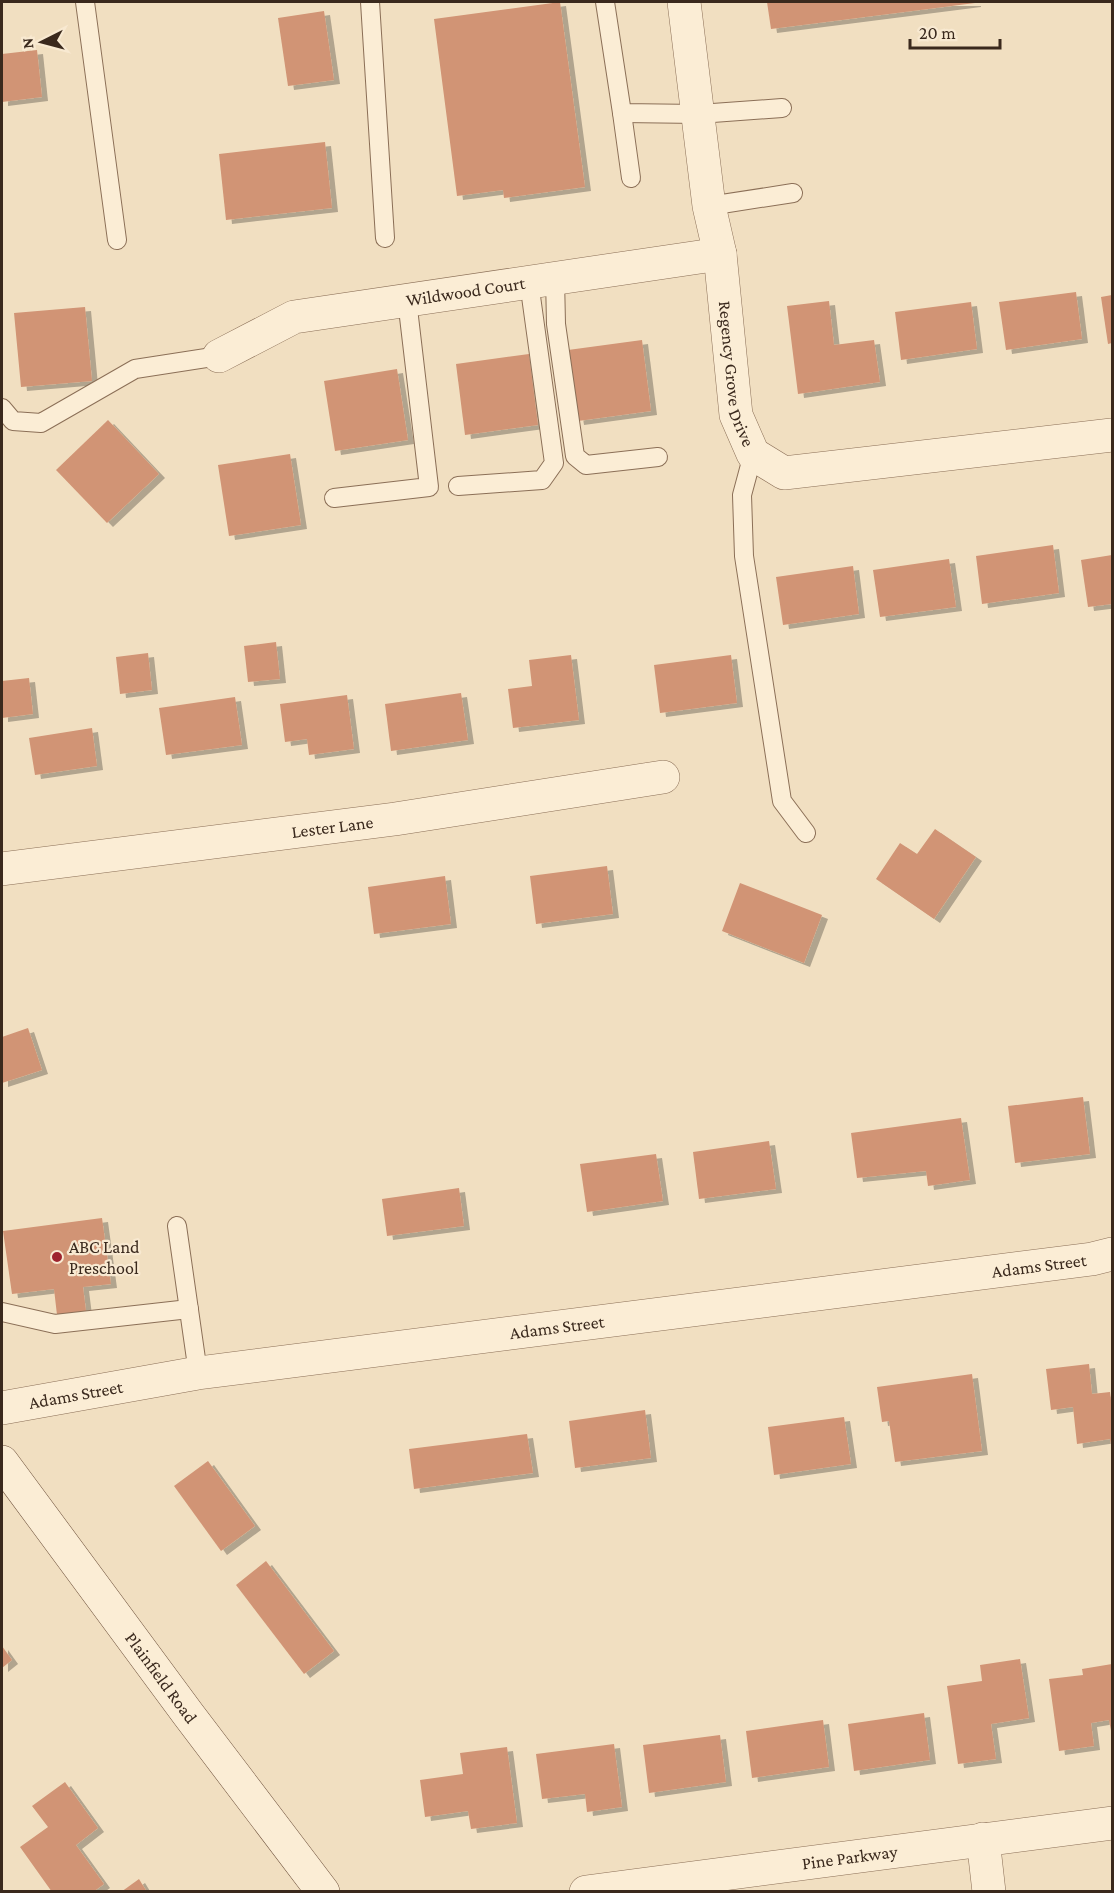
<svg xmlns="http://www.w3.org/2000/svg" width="1114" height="1893" font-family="'Crimson Pro',serif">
<defs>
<filter id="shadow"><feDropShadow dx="6" dy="4" stdDeviation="0" flood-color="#0004"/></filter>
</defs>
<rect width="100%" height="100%" fill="#f1dfc1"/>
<g fill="#d19475" filter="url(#shadow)">
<path d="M560 2 585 187 504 198 503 190 457 196 434 19Z"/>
<path d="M767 2H975V3L771 29Z"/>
<path d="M324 11 334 80 288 86 278 18Z"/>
<path d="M37 50 42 97 2 102V54Z"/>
<path d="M325 142 332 208 226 220 219 154Z"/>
<path d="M1076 292 1082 339 1006 350 999 302Z"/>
<path d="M1112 295V343L1108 344 1101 297Z"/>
<path d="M829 301 834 345 874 340 880 382 798 394 787 306Z"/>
<path d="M971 302 977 349 901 360 895 312Z"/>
<path d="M85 307 92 381 21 387 14 313Z"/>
<path d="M642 340 651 411 578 421 568 350Z"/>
<path d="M529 354 538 425 465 435 456 364Z"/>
<path d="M397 369 408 440 335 451 324 381Z"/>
<path d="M108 420 159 474 107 523 56 470Z"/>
<path d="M290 454 301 525 229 536 218 465Z"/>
<path d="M1053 545 1059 593 982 604 976 556Z"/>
<path d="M1112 555V604L1088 607 1081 560Z"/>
<path d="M949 559 956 607 880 617 873 570Z"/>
<path d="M853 566 859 614 783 625 776 577Z"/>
<path d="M276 642 280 679 248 682 244 646Z"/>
<path d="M148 653 152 690 120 694 116 657Z"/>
<path d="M571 655 579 720 513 728 508 689 532 686 529 660Z"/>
<path d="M731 655 737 703 660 713 654 665Z"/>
<path d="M29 678 33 714 2 718V681Z"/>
<path d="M461 693 468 740 391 751 385 704Z"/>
<path d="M347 695 354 749 309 755 307 739 285 742 280 704Z"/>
<path d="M235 697 242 745 166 755 159 708Z"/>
<path d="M92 728 97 766 35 775 29 738Z"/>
<path d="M935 829 976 857 934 919 876 879 900 843 917 854Z"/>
<path d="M607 866 613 914 536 924 530 876Z"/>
<path d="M445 876 451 924 374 934 368 887Z"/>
<path d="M740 883 822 915 804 963 722 931Z"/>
<path d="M28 1028 42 1070 2 1083V1037Z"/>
<path d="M1083 1097 1090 1154 1015 1163 1008 1106Z"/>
<path d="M961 1118 970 1180 928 1186 926 1171 857 1178 851 1133Z"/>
<path d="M769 1141 776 1189 699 1199 693 1152Z"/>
<path d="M656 1154 663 1201 587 1212 580 1164Z"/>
<path d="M459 1188 464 1226 387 1236 382 1199Z"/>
<path d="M102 1218 111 1284 83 1287 86 1311 57 1315 54 1289 12 1294 3 1231Z"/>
<path d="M1089 1364 1092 1394 1110 1392 1112 1408V1448L1110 1439 1077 1444 1073 1407 1051 1410 1046 1369Z"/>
<path d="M972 1374 982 1451 895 1462 889 1421 882 1422 877 1387Z"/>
<path d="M645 1410 651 1458 575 1468 569 1421Z"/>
<path d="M844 1417 851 1464 774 1475 768 1427Z"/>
<path d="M527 1434 533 1473 414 1489 409 1449Z"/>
<path d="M208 1461 255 1526 221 1551 174 1486Z"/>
<path d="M266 1561 334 1651 304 1674 236 1585Z"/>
<path d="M2 1646 12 1660 2 1668Z"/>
<path d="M1020 1659 1029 1718 991 1724 996 1759 958 1764 947 1686 982 1681 980 1665Z"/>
<path d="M1112 1664V1736L1109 1720 1091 1723 1094 1746 1059 1751 1049 1679 1083 1675 1082 1669Z"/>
<path d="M924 1713 930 1760 854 1771 848 1724Z"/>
<path d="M823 1720 829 1767 752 1778 746 1731Z"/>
<path d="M720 1735 726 1782 649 1793 643 1745Z"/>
<path d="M614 1744 622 1807 587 1812 585 1794 542 1799 536 1754Z"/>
<path d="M507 1747 517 1823 471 1829 468 1811 425 1817 420 1780 463 1774 460 1753Z"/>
<path d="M65 1782 98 1828 76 1845 104 1884 93 1892H52L20 1847 48 1827 32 1806Z"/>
<path d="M139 1879 147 1892H121Z"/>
</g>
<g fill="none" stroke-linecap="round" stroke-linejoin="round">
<g stroke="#8b6f57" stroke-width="20">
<g id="lane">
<path d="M85 2 117 240"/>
<path d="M370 2 385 238"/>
<path d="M605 2 622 113 699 114 782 108"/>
<path d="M622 113 631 178"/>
<path d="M709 206 793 193"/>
<path d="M555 278 556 324 575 456 586 465 658 457"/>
<path d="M2 408 13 421 41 423 135 369 219 356"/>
<path d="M753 454 742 495 744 556 782 801 806 833"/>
<path d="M458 486 542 480 554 463 529 282"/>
<path d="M334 498 429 487 407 300"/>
<path d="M177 1226 198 1373"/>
<path d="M2 1312 55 1324 189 1309"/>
</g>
</g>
<g stroke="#8b6f57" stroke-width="34">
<g id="street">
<path id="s1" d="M684 2 709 206 720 254 736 415 753 454 784 473 1112 435"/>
<path id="s2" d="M219 356 294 317 720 254"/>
<path id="s3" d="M2 869 395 819 663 777"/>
<path id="s4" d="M2 1408 198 1373 1092 1259 1112 1254"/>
<path d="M983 1839 989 1892"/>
<path id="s5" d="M586 1892 1112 1823"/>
</g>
</g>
<g stroke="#6d503b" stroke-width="34">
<g id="secondary">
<path id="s6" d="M2 1462 188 1714 323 1892"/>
</g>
</g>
<use href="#lane" stroke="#fbedd5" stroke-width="18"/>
<use href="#street" stroke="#fbedd5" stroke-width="33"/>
<use href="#secondary" stroke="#fbedd5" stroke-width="33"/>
</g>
<circle fill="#9e242e" stroke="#f8e9d1" stroke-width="2" cx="57" cy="1257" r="6"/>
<g text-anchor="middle" stroke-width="4.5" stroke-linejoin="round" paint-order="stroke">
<g font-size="18" fill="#3a291d" stroke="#f8e9d1">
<text dy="6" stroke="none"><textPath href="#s2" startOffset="258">Wildwood Court</textPath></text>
<text dy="6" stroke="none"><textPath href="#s1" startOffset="376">Regency Grove Drive</textPath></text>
<text dy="6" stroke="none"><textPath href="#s3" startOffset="333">Lester Lane</textPath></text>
<text dy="6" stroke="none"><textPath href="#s4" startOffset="1047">Adams Street</textPath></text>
<text dy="6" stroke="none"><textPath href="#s4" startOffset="561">Adams Street</textPath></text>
<text dy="6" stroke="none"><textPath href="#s4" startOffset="75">Adams Street</textPath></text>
<text dy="6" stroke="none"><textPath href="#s6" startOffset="268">Plainfield Road</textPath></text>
<text dy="6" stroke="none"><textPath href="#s5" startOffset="266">Pine Parkway</textPath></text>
</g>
<g font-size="18" fill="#3a291d" stroke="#f8e9d1" text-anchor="start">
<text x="69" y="1253">ABC Land<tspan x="69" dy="21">Preschool</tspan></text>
</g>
</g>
<rect width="1114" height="1893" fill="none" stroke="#3a291d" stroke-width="6"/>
<g transform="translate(42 42) rotate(264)" stroke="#f8e9d1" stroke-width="4.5" paint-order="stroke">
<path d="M0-4.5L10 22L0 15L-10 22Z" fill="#3a291d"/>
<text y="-9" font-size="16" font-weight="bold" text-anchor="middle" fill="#3a291d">N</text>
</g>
<path d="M910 39v9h90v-9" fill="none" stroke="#3a291d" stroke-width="3"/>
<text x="919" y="39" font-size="18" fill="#3a291d" stroke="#f8e9d1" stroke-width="4.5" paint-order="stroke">20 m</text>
</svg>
